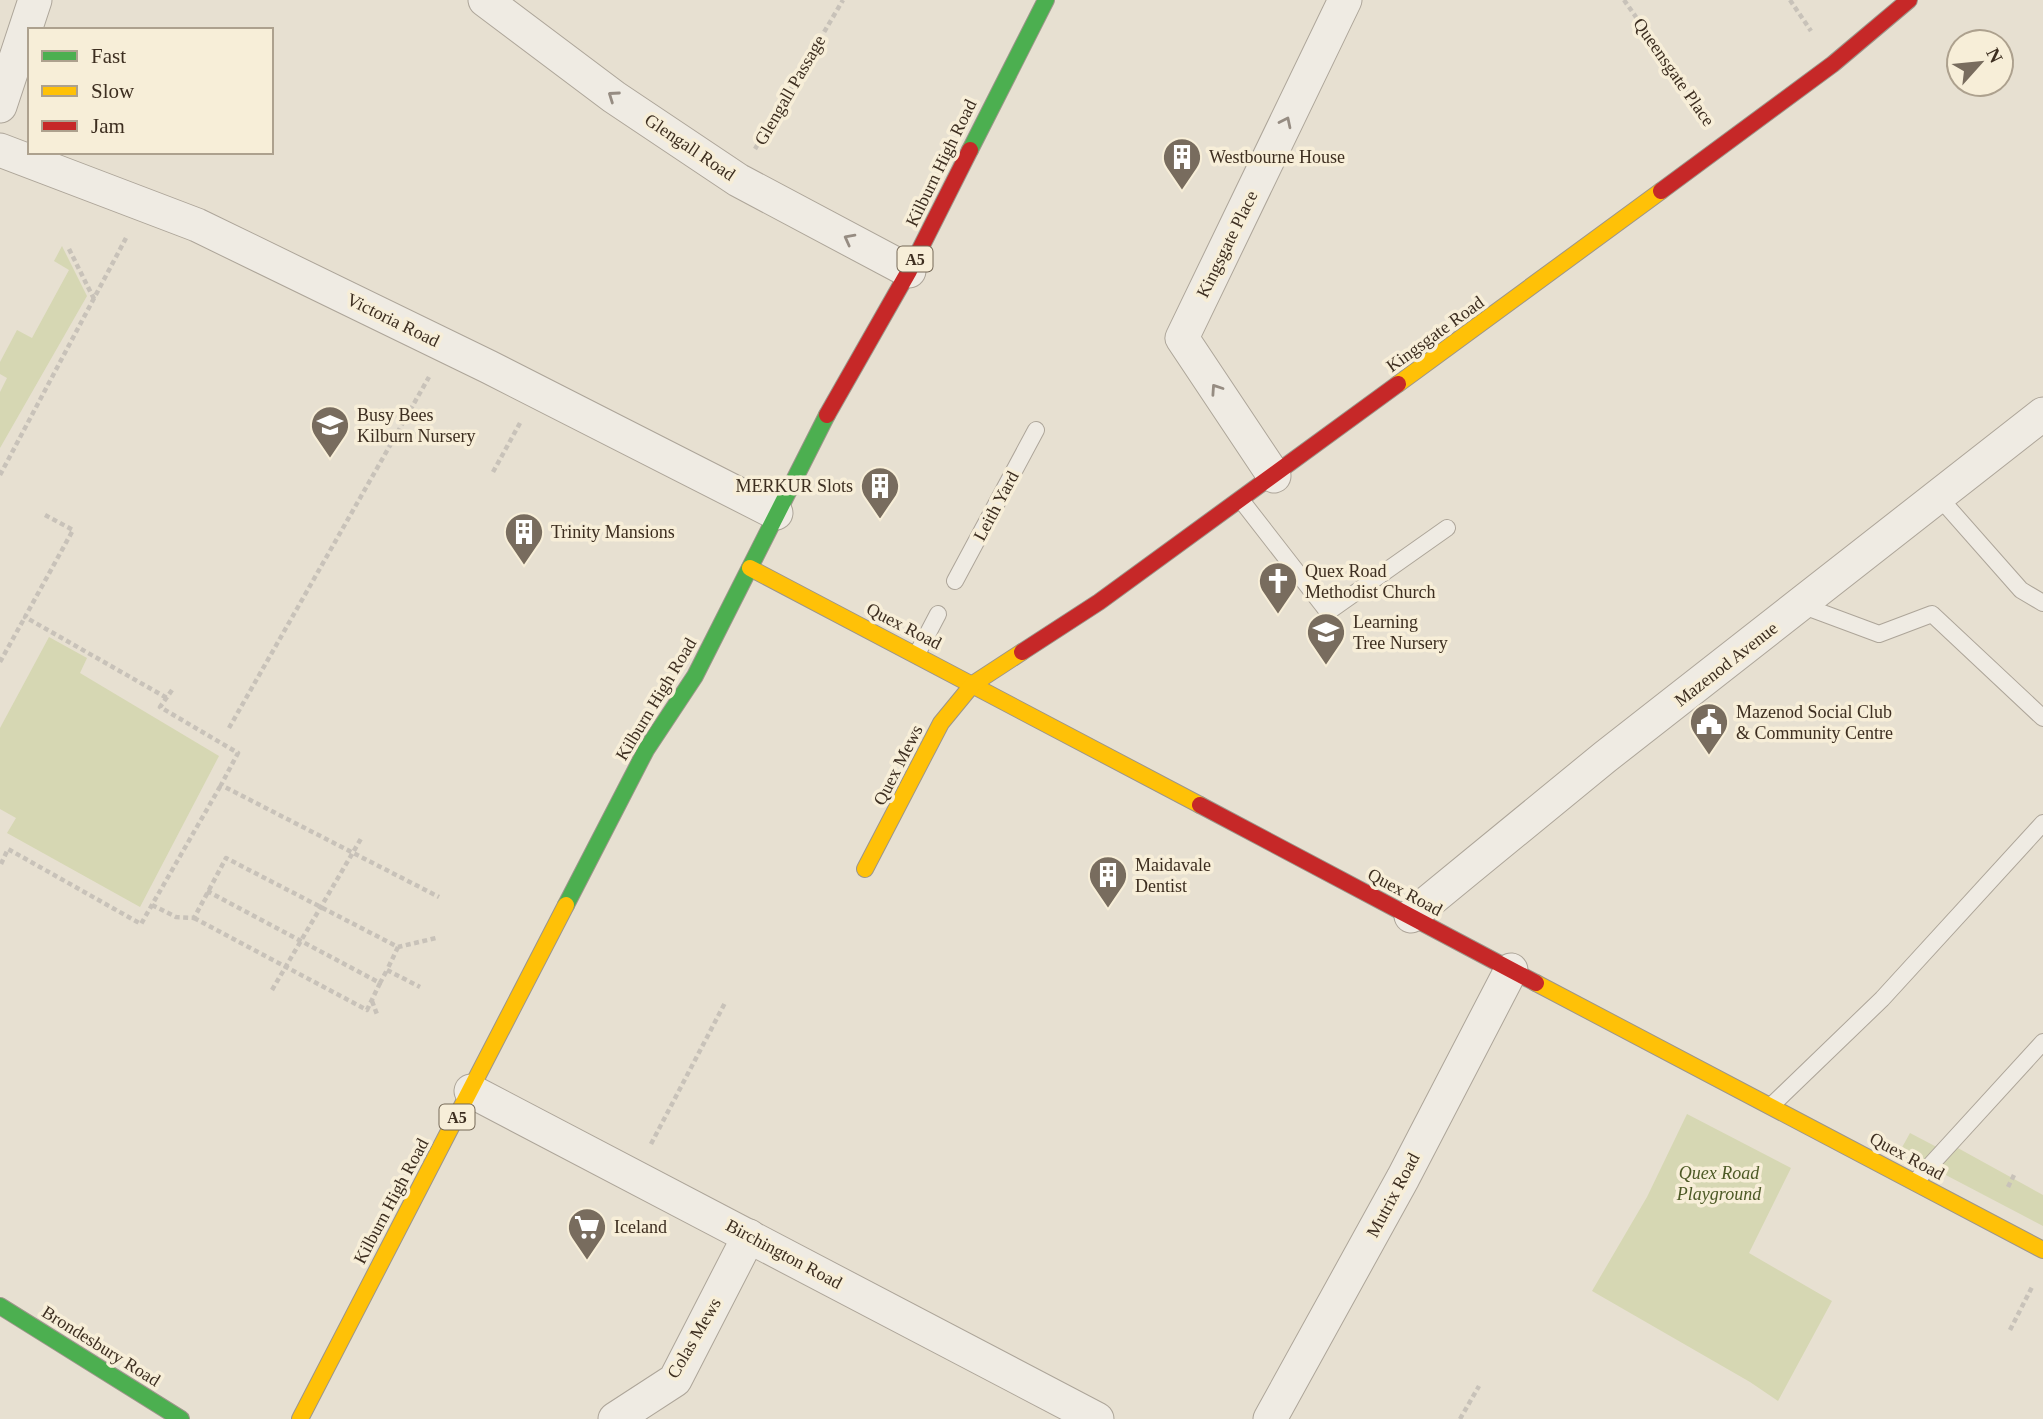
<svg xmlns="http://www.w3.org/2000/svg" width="2043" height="1419" font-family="'Times New Roman',serif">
<rect width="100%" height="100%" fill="#e7e0d1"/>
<g fill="#d6d7b3">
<path d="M62 246 87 296 0 448V392L7 378 0 374V362L17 330 32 338 69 270 54 261Z"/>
<path d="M49 637 87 658 80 673 219 756 140 907 7 833 16 818 0 809V728Z"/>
<path d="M1687 1114 1791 1168 1749 1253 1832 1301 1778 1401 1750 1382 1592 1291 1647 1197Z"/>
<path d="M1910 1133 1950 1154 1956 1147 2043 1195V1226L1900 1151Z"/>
</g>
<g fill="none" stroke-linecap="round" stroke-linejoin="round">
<g stroke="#ada599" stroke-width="18">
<g id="lane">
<path d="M1938 496 2021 590 2043 603"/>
<path d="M1241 500 1328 612 1447 528"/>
<path d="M955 581 1036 430"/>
<path d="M1801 605 1879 634 1932 614 2043 718"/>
<path d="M917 654 938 614"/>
<path d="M1771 1106 1882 999 2043 823"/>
<path d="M1915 1182 2043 1042"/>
</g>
</g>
<g stroke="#ada599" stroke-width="35">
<g id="street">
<path d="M485 0 614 97 738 180 909 271"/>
<path d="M0 106 35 0"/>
<path d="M0 150 197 225 489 367 776 513"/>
<path d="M1274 476 1182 338 1345 0"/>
<path d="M1411 916 1605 757 2043 414"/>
<path d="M471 1091 1097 1419"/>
<path d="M615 1419 675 1380 749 1236"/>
<path d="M1270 1419 1403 1178 1511 970"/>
</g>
</g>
<g stroke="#9c958a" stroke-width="18">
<g id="fast">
<path d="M970 150 1046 0"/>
<path d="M566 905 646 750 695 676 827 415"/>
<path d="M0 1306 181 1419"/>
</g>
</g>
<g stroke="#9c958a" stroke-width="18">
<g id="slow">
<path d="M1398 384 1661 191"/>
<path d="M750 568 1200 805"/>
<path d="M865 869 941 723 973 684 1022 652"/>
<path d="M1536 983 2043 1250"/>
<path d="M300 1419 566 905"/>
</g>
</g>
<g stroke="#9c958a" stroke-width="18">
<g id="jam">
<path d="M1661 191 1833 64 1909 0"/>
<path d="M827 415 909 271 970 150"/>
<path d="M1022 652 1099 602 1398 384"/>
<path d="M1200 805 1536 983"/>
</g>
</g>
<g stroke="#c8c2b9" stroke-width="4.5" stroke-dasharray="5 3.5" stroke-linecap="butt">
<path d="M1624 0 1702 111"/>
<path d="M1790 0 1811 31"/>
<path d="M755 149 843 0"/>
<path d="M69 249 95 301"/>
<path d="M493 472 520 423"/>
<path d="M0 475 126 238"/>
<path d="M45 515 73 530 25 617 167 698"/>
<path d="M0 662 25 617"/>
<path d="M172 690 160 707 238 753 221 785 439 897"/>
<path d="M229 728 429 377"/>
<path d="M1 864 8 849 141 924 221 785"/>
<path d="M207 891 380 983 387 970"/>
<path d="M152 905 176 917 194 918 226 858 398 947 436 938"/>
<path d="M194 918 367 1010 380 983"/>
<path d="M398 947 387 970 420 987"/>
<path d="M372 1001 378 1017"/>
<path d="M651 1144 726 1001"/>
<path d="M2008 1187 2014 1175"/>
<path d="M2010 1330 2032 1287"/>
<path d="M1460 1419 1479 1386"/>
</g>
<use href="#lane" stroke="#efebe3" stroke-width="16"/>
<use href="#street" stroke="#efebe3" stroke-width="33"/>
<use href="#fast" stroke="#4caf50" stroke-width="16"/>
<use href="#slow" stroke="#ffc107" stroke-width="16"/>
<use href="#jam" stroke="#c62828" stroke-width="16"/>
<path stroke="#c8c2b9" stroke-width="4.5" stroke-dasharray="5 3.5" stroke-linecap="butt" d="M272 990 362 837"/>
</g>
<defs><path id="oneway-chevron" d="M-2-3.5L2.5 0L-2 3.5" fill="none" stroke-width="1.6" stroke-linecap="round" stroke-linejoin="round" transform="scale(1.75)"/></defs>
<g stroke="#968c82">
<use href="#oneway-chevron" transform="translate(613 96) rotate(-145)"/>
<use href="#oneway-chevron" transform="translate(1286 122) rotate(-64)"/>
<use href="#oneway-chevron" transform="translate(849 239) rotate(-152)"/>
<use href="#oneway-chevron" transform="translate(1216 389) rotate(-124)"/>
</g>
<defs>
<g id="building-pin" transform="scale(2.0125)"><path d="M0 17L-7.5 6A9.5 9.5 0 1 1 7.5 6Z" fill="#786c5e" stroke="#f7eed8"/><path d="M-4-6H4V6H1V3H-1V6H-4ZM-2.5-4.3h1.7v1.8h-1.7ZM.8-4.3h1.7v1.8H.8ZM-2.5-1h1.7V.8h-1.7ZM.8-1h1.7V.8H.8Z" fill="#fff"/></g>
<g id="school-pin" transform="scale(2.0125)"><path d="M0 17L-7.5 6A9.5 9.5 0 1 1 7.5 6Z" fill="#786c5e" stroke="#f7eed8"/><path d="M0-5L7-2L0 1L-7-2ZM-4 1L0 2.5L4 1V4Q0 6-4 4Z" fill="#fff"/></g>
<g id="church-pin" transform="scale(2.0125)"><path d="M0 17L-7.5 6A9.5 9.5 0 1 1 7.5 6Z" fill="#786c5e" stroke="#f7eed8"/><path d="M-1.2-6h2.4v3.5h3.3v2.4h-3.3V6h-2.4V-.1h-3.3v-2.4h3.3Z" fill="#fff"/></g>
<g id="civic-pin" transform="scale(2.0125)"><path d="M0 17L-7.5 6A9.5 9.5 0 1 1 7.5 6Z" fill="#786c5e" stroke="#f7eed8"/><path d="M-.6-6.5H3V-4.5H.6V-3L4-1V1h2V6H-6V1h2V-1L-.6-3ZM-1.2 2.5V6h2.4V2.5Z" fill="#fff"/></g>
<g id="supermarket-pin" transform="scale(2.0125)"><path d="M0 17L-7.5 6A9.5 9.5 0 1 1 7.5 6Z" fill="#786c5e" stroke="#f7eed8"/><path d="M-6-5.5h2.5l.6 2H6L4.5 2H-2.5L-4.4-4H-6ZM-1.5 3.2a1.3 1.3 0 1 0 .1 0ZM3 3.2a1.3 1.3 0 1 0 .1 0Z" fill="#fff"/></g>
</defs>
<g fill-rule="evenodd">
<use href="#building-pin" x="1182" y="157"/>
<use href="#school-pin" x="330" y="425"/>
<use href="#building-pin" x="880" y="486"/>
<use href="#building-pin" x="524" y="532"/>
<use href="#church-pin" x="1278" y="581"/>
<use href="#school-pin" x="1326" y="632"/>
<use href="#civic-pin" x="1709" y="722"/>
<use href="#building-pin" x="1108" y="875"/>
<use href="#supermarket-pin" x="587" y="1227"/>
</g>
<g text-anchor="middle" stroke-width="7" stroke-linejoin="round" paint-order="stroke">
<g fill="#f7eed8" stroke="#756857" stroke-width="2">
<rect x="897.5" y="246.5" width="35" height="25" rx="5"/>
<rect x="439.5" y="1104.5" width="35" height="25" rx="5"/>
</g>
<g font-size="16" font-weight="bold" fill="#3d2e20">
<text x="915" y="265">A5</text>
<text x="457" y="1123">A5</text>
</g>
<g font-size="18" fill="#3d2e20" stroke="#f7eed8">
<text transform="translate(1674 72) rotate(55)" y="6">Queensgate Place</text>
<text transform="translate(790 90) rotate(-60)" y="6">Glengall Passage</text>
<text transform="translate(690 147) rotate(34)" y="6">Glengall Road</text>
<text transform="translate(941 163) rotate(-64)" y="6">Kilburn High Road</text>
<text transform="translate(1227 244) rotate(-64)" y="6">Kingsgate Place</text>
<text transform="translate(393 320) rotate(26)" y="6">Victoria Road</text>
<text transform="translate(1435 334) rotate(-36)" y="6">Kingsgate Road</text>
<text transform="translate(996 506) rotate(-62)" y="6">Leith Yard</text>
<text transform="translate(904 626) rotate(27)" y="6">Quex Road</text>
<text transform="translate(1726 664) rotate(-38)" y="6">Mazenod Avenue</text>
<text transform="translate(656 699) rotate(-59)" y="6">Kilburn High Road</text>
<text transform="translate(898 765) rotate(-63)" y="6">Quex Mews</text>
<text transform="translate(1405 892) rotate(28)" y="6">Quex Road</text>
<text transform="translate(1907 1156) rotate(28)" y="6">Quex Road</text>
<text transform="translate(1393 1195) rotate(-62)" y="6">Mutrix Road</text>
<text transform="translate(391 1201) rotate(-62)" y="6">Kilburn High Road</text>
<text transform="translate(784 1254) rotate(28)" y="6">Birchington Road</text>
<text transform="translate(694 1338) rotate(-60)" y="6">Colas Mews</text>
<text transform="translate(101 1346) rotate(32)" y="6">Brondesbury Road</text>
</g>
<g font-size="18" fill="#3d2e20" stroke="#f7eed8" text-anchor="start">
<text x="1209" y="163">Westbourne House</text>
<text x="357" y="421">Busy Bees<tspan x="357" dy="21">Kilburn Nursery</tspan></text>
<text x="853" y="492" text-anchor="end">MERKUR Slots</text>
<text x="551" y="538">Trinity Mansions</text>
<text x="1305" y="577">Quex Road<tspan x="1305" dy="21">Methodist Church</tspan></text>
<text x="1353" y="628">Learning<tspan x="1353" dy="21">Tree Nursery</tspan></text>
<text x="1736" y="718">Mazenod Social Club<tspan x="1736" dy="21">&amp; Community Centre</tspan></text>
<text x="1135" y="871">Maidavale<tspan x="1135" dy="21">Dentist</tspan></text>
<text x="614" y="1233">Iceland</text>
</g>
<g font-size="18" font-style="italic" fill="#4d5a26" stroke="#f7eed8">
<text x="1719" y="1179">Quex Road<tspan x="1719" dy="21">Playground</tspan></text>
</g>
</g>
<rect x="28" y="28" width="245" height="126" fill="#f7eed8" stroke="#ada18e" stroke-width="2"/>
<rect x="42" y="51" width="35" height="10" fill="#4caf50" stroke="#ada18e" stroke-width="2"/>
<text x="91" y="63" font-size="21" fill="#3d2e20">Fast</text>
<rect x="42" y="86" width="35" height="10" fill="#ffc107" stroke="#ada18e" stroke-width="2"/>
<text x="91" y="98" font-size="21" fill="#3d2e20">Slow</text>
<rect x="42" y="121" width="35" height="10" fill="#c62828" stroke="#ada18e" stroke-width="2"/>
<text x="91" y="133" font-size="21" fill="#3d2e20">Jam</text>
<g transform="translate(1980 63) rotate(63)"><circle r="33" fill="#f7eed8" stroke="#ada18e" stroke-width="2"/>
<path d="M0-5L12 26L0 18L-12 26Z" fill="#786c5e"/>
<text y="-10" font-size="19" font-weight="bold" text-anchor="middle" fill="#3d2e20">N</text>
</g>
</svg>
